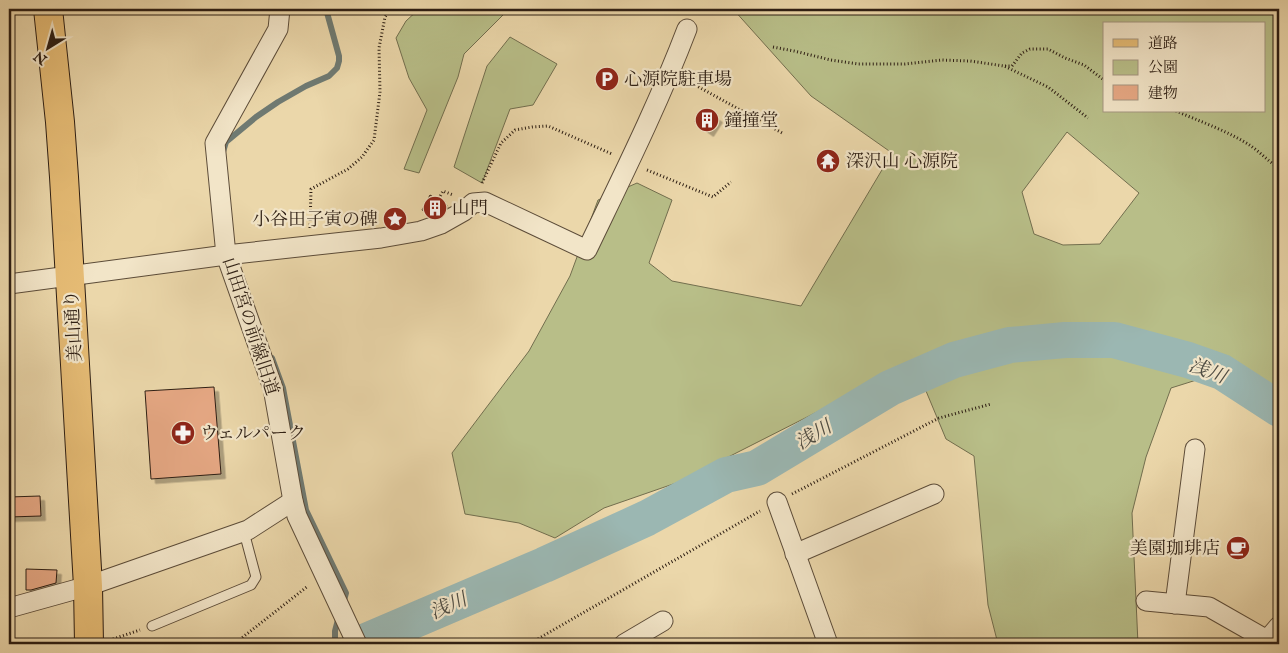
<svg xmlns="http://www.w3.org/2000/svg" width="1288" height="653" font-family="'IM FELL English','Noto Serif JP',serif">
<defs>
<filter id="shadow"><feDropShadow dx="4.5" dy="4.5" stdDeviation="0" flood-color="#0004"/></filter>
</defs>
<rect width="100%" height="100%" fill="#ebd7aa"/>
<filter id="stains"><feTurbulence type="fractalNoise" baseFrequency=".004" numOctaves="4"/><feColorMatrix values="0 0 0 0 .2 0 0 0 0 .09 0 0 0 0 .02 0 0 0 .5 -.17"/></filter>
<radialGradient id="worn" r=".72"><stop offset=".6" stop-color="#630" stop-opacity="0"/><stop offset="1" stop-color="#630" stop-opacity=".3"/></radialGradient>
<g fill="#b8be88" stroke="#726e4e" fill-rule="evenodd">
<path d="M419 9H509L464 54 458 77 419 173 404 169 427 110 409 78 396 38 406 21Z"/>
<path d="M733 9H1279V396L1241 366 1171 388 1146 457 1132 513 1138 644H998L988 605 974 456 946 439 926 391 907 370 815 413 679 482 604 508 555 538 519 523 465 514 452 453 529 351 570 276 598 200 637 183 672 200 649 263 672 281 801 306 892 153 811 96ZM1104 24H1264V111H1104ZM1067 132 1139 193 1100 244 1063 245 1034 234 1022 192Z"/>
<path d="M510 37 557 64 533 105 510 109 482 183 454 167 487 66Z"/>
</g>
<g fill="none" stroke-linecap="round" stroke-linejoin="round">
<g stroke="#6f7a72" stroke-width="6">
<path d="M223 152 226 142 256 117 278 102 306 86 329 76 337 68 339 61V56L326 9"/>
<path d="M272 358 283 388 306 510 346 593 343 604"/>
<path d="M335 644V631L339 616"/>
</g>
<path stroke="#9bb7b2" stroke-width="36" d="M359 644 544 565 647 518 726 475 757 468 890 388 954 360 1010 345 1065 340H1114L1188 360 1222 372 1279 409"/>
</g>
<g fill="#e6a884" stroke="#2d1e13" filter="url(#shadow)">
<path d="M705 109 718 118 709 132 695 122Z"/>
<path d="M430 195 447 205 445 209 431 215 422 210Z"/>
<path d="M214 387 221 474 151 479 145 391Z"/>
<path d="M40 496 41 516 9 517V497Z"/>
<path d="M26 569 57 570 56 583 31 590H26Z"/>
</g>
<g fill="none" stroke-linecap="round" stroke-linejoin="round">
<g stroke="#5c4c39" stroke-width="11">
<path id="service" d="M152 626 251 585 256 577 244 532"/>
</g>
<g stroke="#5c4c39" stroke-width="21">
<g id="minor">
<path d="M280 9 278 29 215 143 226 255 273 388 293 501 297 516 357 644"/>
<path d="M9 284 226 255 381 238 421 231 441 224 464 211 473 203 485 202 587 250C622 177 658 105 687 29"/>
<path d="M777 502 828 644"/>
<path d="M795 554 934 494"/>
<path d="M1146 601 1209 607 1267 640"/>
<path d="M1175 604 1195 449"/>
<path d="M9 608 88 586 248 530 293 501"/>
<path d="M624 644 663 621"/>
<path d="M1274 644 1267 640 1279 626"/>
</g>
</g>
<g stroke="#2d1e13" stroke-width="30">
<path id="primary" d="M48 9 60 122 64 177 88 586 89 644"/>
</g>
<g stroke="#2d1e13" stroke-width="3" stroke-dasharray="1 2.5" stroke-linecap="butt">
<path d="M773 47 794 51 831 60 858 64H905L942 60 970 61 1004 66 1048 87 1088 118"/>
<path d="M1005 66H1012L1022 53 1030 49H1048L1065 58 1084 65 1104 80"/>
<path d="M686 80 784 134"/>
<path d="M1176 111C1199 121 1230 132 1251 146 1261 153 1269 162 1279 168"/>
<path d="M647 170 713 197 731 182"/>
<path d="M482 183 501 143 515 130 532 127 548 126 612 154"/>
<path d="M437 202 443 191 453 195"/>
<path d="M310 228 311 189 348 169 362 157 374 140 380 92 379 48 385 17 391 9"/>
<path d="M792 494 939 418 991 404"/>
<path d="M113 639 140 630"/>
<path d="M234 644 308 586"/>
<path d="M529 644 760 511"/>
</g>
<use href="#service" stroke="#f2e5c8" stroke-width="9"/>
<use href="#minor" stroke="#f2e5c8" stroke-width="19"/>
<use href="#primary" stroke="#e6bc75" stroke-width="28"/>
</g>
<defs>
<g id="parking-disc" transform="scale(1.25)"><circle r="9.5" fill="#8f2418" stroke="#f2e5c8"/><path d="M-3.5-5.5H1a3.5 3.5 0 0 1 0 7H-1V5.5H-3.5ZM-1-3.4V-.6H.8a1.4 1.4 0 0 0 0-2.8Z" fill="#fff"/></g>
<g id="building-disc" transform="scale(1.25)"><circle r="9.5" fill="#8f2418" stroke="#f2e5c8"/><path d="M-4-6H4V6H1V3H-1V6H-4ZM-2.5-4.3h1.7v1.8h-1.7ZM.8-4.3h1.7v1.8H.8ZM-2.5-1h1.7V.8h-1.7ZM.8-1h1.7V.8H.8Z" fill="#fff"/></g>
<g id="temple-disc" transform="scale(1.25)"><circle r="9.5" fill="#8f2418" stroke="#f2e5c8"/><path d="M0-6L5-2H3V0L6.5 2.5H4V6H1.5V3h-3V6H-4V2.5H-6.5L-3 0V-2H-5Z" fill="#fff"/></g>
<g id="sight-disc" transform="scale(1.25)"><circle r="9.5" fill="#8f2418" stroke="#f2e5c8"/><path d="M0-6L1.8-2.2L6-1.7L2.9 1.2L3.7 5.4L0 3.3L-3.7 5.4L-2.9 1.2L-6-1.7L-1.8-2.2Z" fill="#fff"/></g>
<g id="pharmacy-disc" transform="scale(1.25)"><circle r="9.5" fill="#8f2418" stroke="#f2e5c8"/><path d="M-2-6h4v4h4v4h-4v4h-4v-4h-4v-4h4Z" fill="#fff"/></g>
<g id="cafe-disc" transform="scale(1.25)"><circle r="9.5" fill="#8f2418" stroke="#f2e5c8"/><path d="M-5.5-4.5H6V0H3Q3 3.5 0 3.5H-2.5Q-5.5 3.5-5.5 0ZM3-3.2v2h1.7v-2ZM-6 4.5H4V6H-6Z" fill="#fff"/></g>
</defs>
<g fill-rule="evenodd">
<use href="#parking-disc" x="607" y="79"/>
<use href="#building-disc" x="707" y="120"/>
<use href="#temple-disc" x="828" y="161"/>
<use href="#building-disc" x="435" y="208"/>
<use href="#sight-disc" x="395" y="219"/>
<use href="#pharmacy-disc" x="183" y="433"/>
<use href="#cafe-disc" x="1238" y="548"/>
</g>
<g text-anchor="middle" stroke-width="4.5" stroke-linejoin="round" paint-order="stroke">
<g font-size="18" fill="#2d1e13" stroke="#f2e5c8" text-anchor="start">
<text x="624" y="85">心源院駐車場</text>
<text x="724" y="126">鐘撞堂</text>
<text x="846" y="167">深沢山 心源院</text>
<text x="452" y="214">山門</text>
<text x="378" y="225" text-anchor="end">小谷田子寅の碑</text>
<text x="200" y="439">ウェルパーク</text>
<text x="1220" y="554" text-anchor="end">美園珈琲店</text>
</g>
<g font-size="18" fill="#2d1e13" stroke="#f2e5c8">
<text transform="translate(73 326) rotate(-93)" y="6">美山通り</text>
<text transform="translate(251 326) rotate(72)" y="6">山田宮の前線旧道</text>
</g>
<g font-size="19" font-style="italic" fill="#4e4c43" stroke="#f2e5c8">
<text transform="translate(1208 370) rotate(21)" y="7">浅川</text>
<text transform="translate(813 434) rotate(-31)" y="7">浅川</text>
<text transform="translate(448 605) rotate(-24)" y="7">浅川</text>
</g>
</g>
<rect width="1288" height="653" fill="none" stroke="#ebd7aa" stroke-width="30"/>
<rect x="10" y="10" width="1268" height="633" fill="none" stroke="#2d1e13" stroke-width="2.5"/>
<rect x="15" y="15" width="1258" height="623" fill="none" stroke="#2d1e13"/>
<rect x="1103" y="22" width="162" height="90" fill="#f2e5c8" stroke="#a39580"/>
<rect x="1113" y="39" width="25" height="8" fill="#e6bc75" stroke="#a39580"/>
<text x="1148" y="48" font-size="15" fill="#2d1e13">道路</text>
<rect x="1113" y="60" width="25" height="15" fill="#b8be88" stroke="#a39580"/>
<text x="1148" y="72" font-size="15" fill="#2d1e13">公園</text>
<rect x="1113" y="85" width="25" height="15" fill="#e6a884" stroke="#a39580"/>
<text x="1148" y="98" font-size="15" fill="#2d1e13">建物</text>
<g transform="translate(48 48) rotate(217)" stroke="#f2e5c8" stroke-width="4" paint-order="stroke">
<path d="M0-4L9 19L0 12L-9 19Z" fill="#2d1e13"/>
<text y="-8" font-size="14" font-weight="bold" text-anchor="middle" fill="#2d1e13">N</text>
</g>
<rect width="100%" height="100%" filter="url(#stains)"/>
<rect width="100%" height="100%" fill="url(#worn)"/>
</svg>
